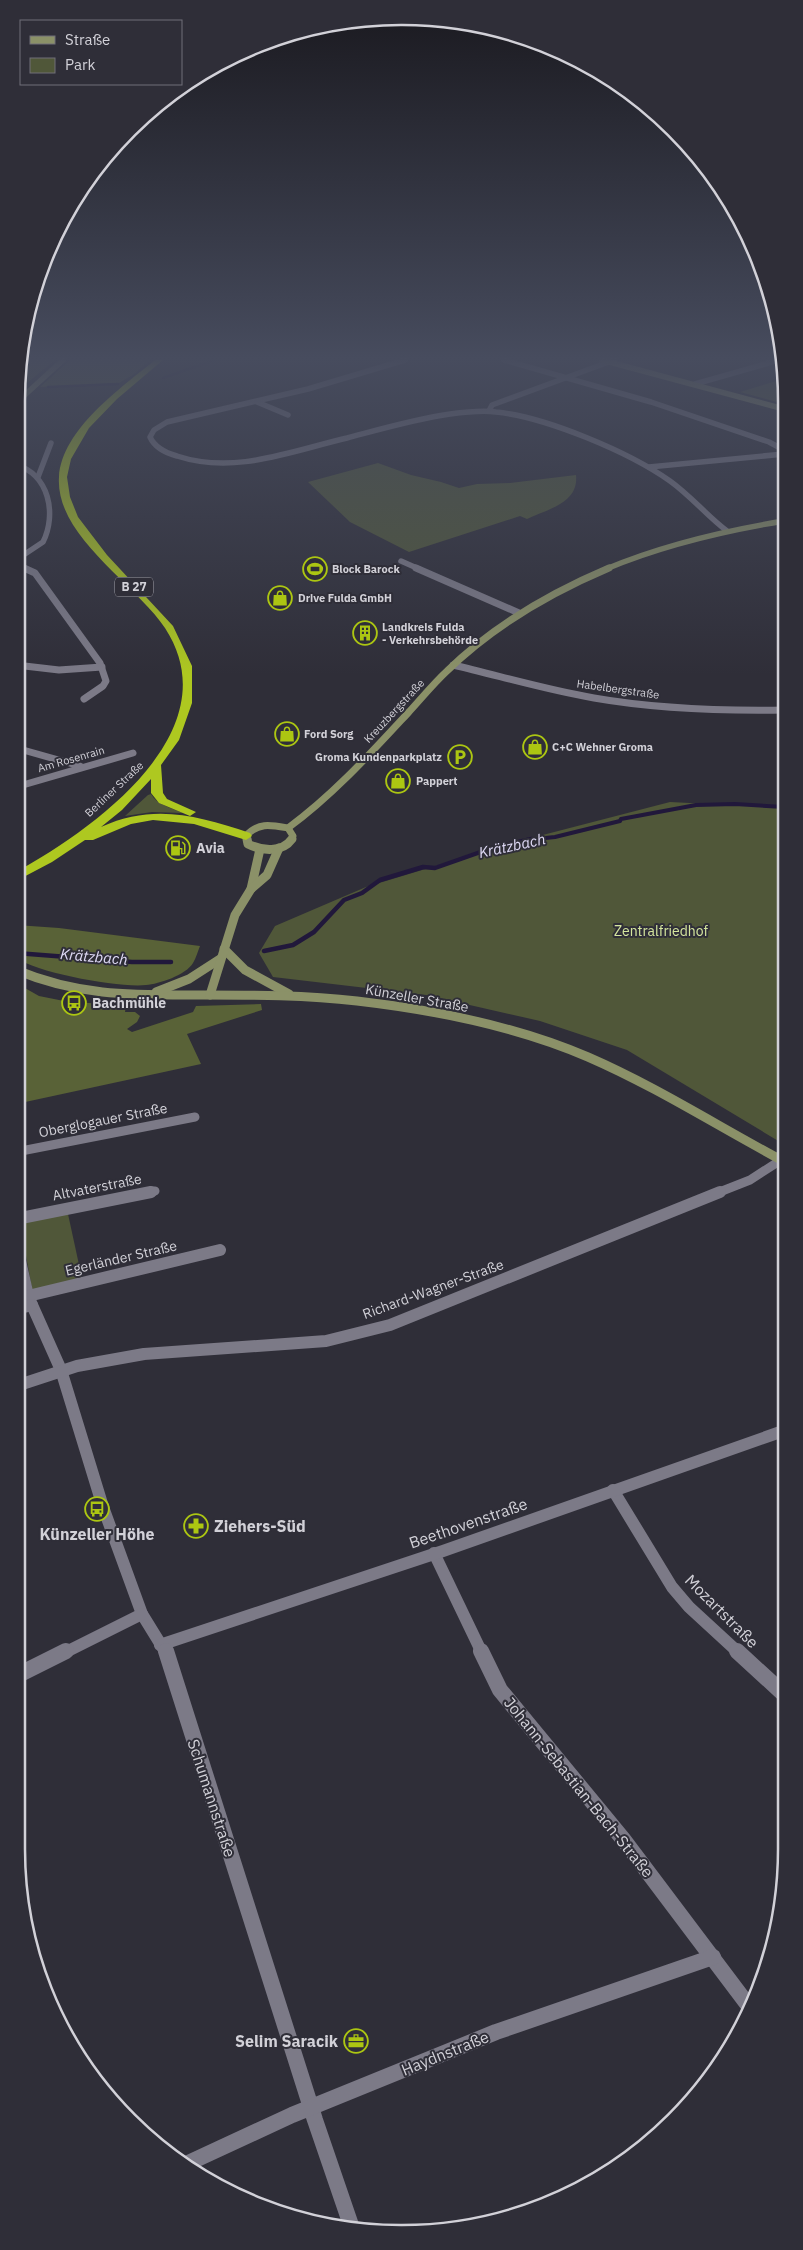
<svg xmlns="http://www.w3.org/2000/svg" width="803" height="2250" font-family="'IBM Plex Sans',sans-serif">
<rect width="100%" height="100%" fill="#2f2e38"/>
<g fill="#505739">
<path d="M22 360H55L26 384 18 386Z"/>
<path d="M70 360H149L136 373 119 383 40 387Z"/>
<path d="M783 379 784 404 740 392Z"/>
<path d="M378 463 411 475 441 482 459 488 477 484 510 483 576 475C579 503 548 509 527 519L520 516 409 552 350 522 308 482Z"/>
<path d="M151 794C157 805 172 808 183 813L152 812 125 816 148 795Z"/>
<path d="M670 802 748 806H784L785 1145 627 1050 540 1021 426 995 273 977 259 953 275 926 366 887 508 844Z"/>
<path d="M68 1214 83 1283 33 1294 20 1223Z"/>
</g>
<g fill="#596237">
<path d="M16 925 59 928 200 946C198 951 196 958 193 963 186 975 159 984 146 985 119 988 38 973 16 958Z"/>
<path d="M16 983 39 996 64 1001 126 1006 125 1012H135L140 1016 137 1022 127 1029 132 1032 193 1012 196 1006 261 1004 262 1010 187 1034 201 1064 16 1104Z"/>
</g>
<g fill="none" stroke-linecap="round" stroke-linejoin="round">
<g stroke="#21183b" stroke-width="2.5">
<path d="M163 378 215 360"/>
<path d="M48 387 118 384"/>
</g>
<path stroke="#21183b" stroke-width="4" d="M526 840 555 837 620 821 621 819 696 805 735 804 784 807"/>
<g stroke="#21183b" stroke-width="4.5">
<path d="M264 951 293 945 314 932 344 900 362 893 380 880 423 867 435 868 492 848 532 839"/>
<path d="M16 953 132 962H171"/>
</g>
<g stroke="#7c7a87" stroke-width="5.5">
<path d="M405 360 308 389 167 422 154 430 150 437C155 448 166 453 177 456 235 475 291 451 347 438 381 429 415 419 450 414 465 412 481 410 496 412 546 417 629 452 670 481 691 496 707 516 727 531"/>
<path d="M504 360 651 402 769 442 784 450"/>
<path d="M695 384 779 360"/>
<path d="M257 402 288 415"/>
<path d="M489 411 492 405 614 360"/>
<path d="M16 465C49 474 57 514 43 542L16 560"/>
<path d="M649 467 784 454"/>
<path d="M38 477 51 443"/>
<path d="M401 561 419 569"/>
<path d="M16 564 26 569"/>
</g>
<g stroke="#7c7a87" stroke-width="7">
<path d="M24 568 35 573 100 663 106 681 103 686 84 699"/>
<path d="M416 568 519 613"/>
<path d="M16 665 59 670 102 667"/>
<path d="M453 665C500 676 547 690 594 698 657 709 721 711 784 710"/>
<path d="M16 748 80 766"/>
<path d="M16 787 133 753"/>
</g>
<g stroke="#7c7a87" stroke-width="9">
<path d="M16 1152 195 1117"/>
<path d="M144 1193 155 1191"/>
<path d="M717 1193 750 1180 781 1160"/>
</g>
<g stroke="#7c7a87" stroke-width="12">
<path d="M16 1219 151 1192"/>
<path d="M16 1243 28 1296 61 1370 103 1507 142 1614 166 1653"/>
<path d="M28 1296 220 1250"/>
<path d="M16 1309 32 1305"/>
<path d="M16 1386 77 1366 144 1354 326 1341 390 1325 720 1192"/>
<path d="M613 1490 672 1587 689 1607 739 1653"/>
<path d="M434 1553 482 1653"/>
<path d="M160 1645 443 1551 786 1430"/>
<path d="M64 1653 142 1614"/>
</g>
<g stroke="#7c7a87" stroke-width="16">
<path d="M166 1651 315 2120 353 2231"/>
<path d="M481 1651 500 1690 623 1839 748 2005"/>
<path d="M737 1651 786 1696"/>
<path d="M16 1676 66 1651"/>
<path d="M184 2165 292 2115 496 2032 713 1957"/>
</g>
<g stroke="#8b9168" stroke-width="5.5">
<path d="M602 360 784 409"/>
<path d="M16 403 63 360"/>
<path d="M606 569C663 545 723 531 784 521"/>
</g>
<g stroke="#8b9168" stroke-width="7">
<path d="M288 828C333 795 370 754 408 713 421 699 433 684 447 671 493 626 550 593 609 568"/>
<path d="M247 840 246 836C258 822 271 825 288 828L293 836 291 840"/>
</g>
<g stroke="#8b9168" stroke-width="9">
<path d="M247 839 248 844C262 851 282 853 292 839"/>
<path d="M251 889 260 849"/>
<path d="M224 949 245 970 289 994"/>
<path d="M16 970C81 997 135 995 203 995 254 995 306 995 357 1001 435 1010 516 1026 588 1057 657 1087 719 1127 785 1162"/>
<path d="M156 992 189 979 220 959"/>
<path d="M210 995 235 915 251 889 267 875 279 848"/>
</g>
<path fill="#aec820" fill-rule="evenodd" d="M155 360H163L117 399 89 428 71 459 67 477 70 497 78 517 107 555 173 626 192 666V703L179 740 161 765 163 793 167 799 196 812 190 816 159 803 151 793V779L122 810 101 827C155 803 197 816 250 833L252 836 246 840 194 824 153 820 131 824 93 840H85L52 862 16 881V872C94 829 232 731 165 628 136 584 55 536 59 477 62 429 121 388 155 360Z"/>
</g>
<linearGradient id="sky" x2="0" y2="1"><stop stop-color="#1a191f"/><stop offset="0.53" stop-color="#474c5e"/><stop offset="1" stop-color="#474c5e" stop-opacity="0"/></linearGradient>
<rect width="803" height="675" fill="url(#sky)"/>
<defs>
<g id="stadium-ring" transform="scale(1.25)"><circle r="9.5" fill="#2f2e38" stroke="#acc612" stroke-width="1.5"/><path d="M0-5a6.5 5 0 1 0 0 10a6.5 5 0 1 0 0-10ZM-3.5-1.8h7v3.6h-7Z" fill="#acc612"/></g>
<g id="shop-ring" transform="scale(1.25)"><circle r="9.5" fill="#2f2e38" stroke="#acc612" stroke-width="1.5"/><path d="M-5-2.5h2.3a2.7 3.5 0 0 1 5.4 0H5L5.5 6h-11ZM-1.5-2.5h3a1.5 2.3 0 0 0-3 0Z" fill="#acc612"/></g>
<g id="building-ring" transform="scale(1.25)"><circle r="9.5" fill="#2f2e38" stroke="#acc612" stroke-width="1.5"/><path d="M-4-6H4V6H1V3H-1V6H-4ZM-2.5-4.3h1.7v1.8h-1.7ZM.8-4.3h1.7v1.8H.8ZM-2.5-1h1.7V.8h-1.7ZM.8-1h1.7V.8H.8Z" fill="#acc612"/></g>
<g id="parking-ring" transform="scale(1.25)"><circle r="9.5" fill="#2f2e38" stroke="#acc612" stroke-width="1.5"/><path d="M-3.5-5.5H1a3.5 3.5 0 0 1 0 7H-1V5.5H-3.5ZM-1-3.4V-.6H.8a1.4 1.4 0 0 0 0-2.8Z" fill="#acc612"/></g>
<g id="fuel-ring" transform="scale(1.25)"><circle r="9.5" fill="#2f2e38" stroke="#acc612" stroke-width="1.5"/><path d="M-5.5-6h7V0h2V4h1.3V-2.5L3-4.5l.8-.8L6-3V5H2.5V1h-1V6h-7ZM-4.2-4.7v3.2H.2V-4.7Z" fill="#acc612"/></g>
<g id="bus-ring" transform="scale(1.25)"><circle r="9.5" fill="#2f2e38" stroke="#acc612" stroke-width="1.5"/><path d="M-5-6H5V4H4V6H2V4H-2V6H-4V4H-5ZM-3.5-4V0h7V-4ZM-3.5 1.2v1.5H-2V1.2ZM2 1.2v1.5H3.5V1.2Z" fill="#acc612"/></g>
<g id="pharmacy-ring" transform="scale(1.25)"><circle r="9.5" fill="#2f2e38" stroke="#acc612" stroke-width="1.5"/><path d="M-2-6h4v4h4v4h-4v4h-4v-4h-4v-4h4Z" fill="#acc612"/></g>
<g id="office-ring" transform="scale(1.25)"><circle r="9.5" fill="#2f2e38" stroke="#acc612" stroke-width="1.5"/><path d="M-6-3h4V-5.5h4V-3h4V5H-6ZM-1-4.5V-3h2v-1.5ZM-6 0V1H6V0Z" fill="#acc612"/></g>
</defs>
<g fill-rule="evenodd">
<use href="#stadium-ring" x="315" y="569"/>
<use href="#shop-ring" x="280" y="598"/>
<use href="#building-ring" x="365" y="633"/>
<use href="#shop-ring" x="287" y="734"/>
<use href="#shop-ring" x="535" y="747"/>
<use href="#parking-ring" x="460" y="757"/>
<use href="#shop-ring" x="398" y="781"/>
<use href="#fuel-ring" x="178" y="848"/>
<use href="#bus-ring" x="74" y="1003"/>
<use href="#bus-ring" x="97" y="1509"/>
<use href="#pharmacy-ring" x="196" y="1526"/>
<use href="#office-ring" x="356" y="2041"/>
</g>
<g text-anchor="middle" stroke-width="4" stroke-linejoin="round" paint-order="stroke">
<g font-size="11" font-weight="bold" fill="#d2d1d8" stroke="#2f2e38" text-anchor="start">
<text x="332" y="573">Block Barock</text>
<text x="298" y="602">Drive Fulda GmbH</text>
<text x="382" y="631">Landkreis Fulda<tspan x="382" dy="13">- Verkehrsbehörde</tspan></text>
<text x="304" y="738">Ford Sorg</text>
<text x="552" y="751">C+C Wehner Groma</text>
<text x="442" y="761" text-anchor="end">Groma Kundenparkplatz</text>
<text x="416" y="785">Pappert</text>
</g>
<g font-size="11" fill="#d2d1d8" stroke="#2f2e38">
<text transform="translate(618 689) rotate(8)" y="4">Habelbergstraße</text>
<text transform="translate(394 711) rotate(-47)" y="4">Kreuzbergstraße</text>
<text transform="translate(71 759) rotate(-16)" y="4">Am Rosenrain</text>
<text transform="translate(114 789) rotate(-43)" y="4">Berliner Straße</text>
</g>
<rect fill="#2f2e38" stroke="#a1a0a8" stroke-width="1" x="115" y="577.5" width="38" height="19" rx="4"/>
<g font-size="12" font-weight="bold" fill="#d2d1d8">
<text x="134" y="591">B 27</text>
</g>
<g font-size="14" font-weight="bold" fill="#d2d1d8" stroke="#2f2e38" text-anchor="start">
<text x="196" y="853">Avia</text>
<text x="92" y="1008">Bachmühle</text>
</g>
<g font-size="14" fill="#d5e69e" stroke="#2f2e38">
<text x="661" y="936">Zentralfriedhof</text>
</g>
<g font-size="14" fill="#d2d1d8" stroke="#2f2e38">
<text transform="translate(417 998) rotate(10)" y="5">Künzeller Straße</text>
<text transform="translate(103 1120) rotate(-11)" y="5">Oberglogauer Straße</text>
<text transform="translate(97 1187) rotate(-11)" y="5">Altvaterstraße</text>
<text transform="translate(121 1258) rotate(-13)" y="5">Egerländer Straße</text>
<text transform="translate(433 1289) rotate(-20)" y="5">Richard-Wagner-Straße</text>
</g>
<g font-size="15" font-style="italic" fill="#e0dbf7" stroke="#2f2e38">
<text transform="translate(512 846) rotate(-12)" y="5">Krätzbach</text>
<text transform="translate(94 957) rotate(5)" y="5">Krätzbach</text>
</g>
<g font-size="16" fill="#d2d1d8" stroke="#2f2e38">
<text transform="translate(468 1523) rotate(-19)" y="6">Beethovenstraße</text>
<text transform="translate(722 1611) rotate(45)" y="6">Mozartstraße</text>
<text transform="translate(579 1787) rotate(51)" y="6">Johann-Sebastian-Bach-Straße</text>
<text transform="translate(212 1798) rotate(72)" y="6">Schumannstraße</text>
<text transform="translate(445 2053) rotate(-22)" y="6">Haydnstraße</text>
</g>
<g font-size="16" font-weight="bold" fill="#d2d1d8" stroke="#2f2e38" text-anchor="start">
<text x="214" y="1532">Ziehers-Süd</text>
<text x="97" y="1540" text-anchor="middle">Künzeller Höhe</text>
<text x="338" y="2047" text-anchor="end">Selim Saracik</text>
</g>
</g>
<path d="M0 0H803V2250H0ZM401 25H402A376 376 0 0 1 778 401V1849A376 376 0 0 1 402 2225H401A376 376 0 0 1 25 1849V401A376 376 0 0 1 401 25Z" fill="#2f2e38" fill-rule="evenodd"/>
<path fill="none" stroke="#d2d1d8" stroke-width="2.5" d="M401 25H402A376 376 0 0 1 778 401V1849A376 376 0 0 1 402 2225H401A376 376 0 0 1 25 1849V401A376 376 0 0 1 401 25Z"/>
<rect x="20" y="20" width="162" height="65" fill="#2f2e38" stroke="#706f78"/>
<rect x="30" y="36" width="25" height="8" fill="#8b9168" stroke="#706f78"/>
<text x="65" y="45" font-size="15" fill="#d2d1d8">Straße</text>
<rect x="30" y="58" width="25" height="15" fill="#505739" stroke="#706f78"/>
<text x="65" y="70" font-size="15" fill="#d2d1d8">Park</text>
</svg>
